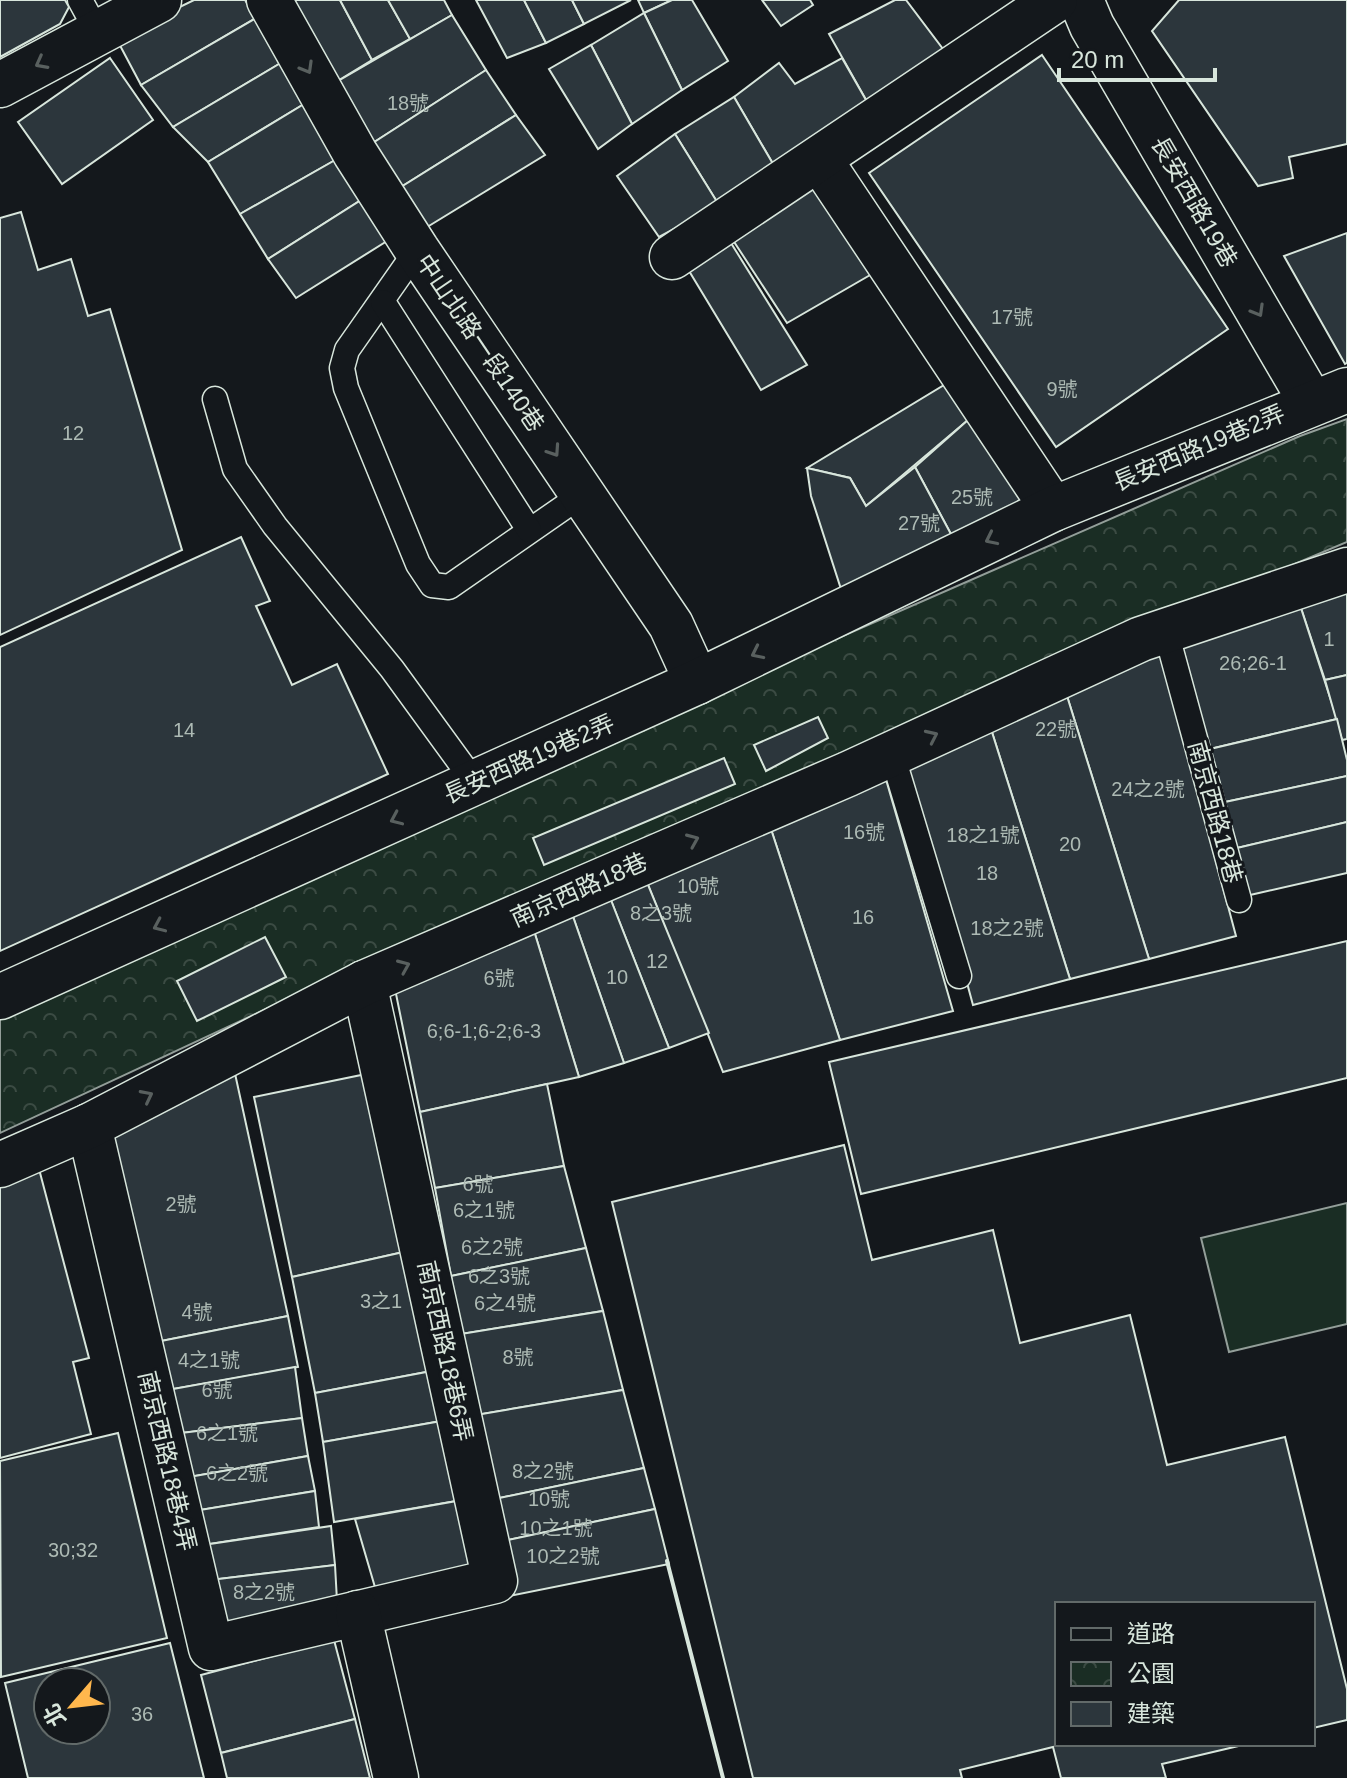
<svg xmlns="http://www.w3.org/2000/svg" width="1347" height="1778" font-family="Arial,'Noto Sans TC',sans-serif">
<defs>
<pattern id="park-crowns" width="20" height="18" patternUnits="userSpaceOnUse" patternTransform="scale(2)"><rect width="20" height="18" fill="#1a2d24"/><path d="M2 6a3 3 0 1 1 6 0M12 15a3 3 0 1 1 6 0" fill="none" stroke="#3b4b43"/></pattern>
</defs>
<rect width="100%" height="100%" fill="#14181c"/>
<path fill="url(#park-crowns)" stroke="#939e99" stroke-width="2" d="M1347 419V542L888 735 367 962 0 1133V1016L324 863 1300 436Z"/>
<path fill="#1a2d24" stroke="#939e99" stroke-width="2" d="M1347 1203V1324L1229 1352 1201 1238Z"/>
<g fill="#2c363c" stroke="#d8e6dc" stroke-width="2" fill-rule="evenodd">
<path d="M0 0H65L69 7 60 24 0 57Z"/>
<path d="M194 0H245L256 18 141 85 116 38Z"/>
<path d="M270 0H340L372 60 326 88Z"/>
<path d="M340 0H388L410 39 372 60Z"/>
<path d="M388 0H444L452 15 410 39Z"/>
<path d="M476 0H524L546 43 507 58Z"/>
<path d="M524 0H572L584 24 546 43Z"/>
<path d="M572 0H631L584 24Z"/>
<path d="M638 0H672L644 13Z"/>
<path d="M672 0H692L728 61 682 90 644 13Z"/>
<path d="M762 0H810L813 5 781 26Z"/>
<path d="M895 0H906L949 57 870 107 829 34Z"/>
<path d="M1179 0H1347V144L1289 157 1293 178 1258 186 1152 31Z"/>
<path d="M644 13 682 90 632 124 591 45Z"/>
<path d="M452 15 486 70 365 148 326 88Z"/>
<path d="M256 18 284 61 173 127 141 85Z"/>
<path d="M591 45 632 124 598 149 549 69Z"/>
<path d="M1042 55 1228 329 1056 447 869 173Z"/>
<path d="M110 58 153 120 62 184 18 122Z"/>
<path d="M842 58 870 107 776 169 734 97 779 63 795 84Z"/>
<path d="M284 61 309 101 208 162 173 127Z"/>
<path d="M486 70 516 115 393 192 365 148Z"/>
<path d="M734 97 776 169 719 205 675 134Z"/>
<path d="M309 101 344 155 240 214 208 162Z"/>
<path d="M516 115 545 155 419 232 393 192Z"/>
<path d="M675 134 719 205 659 237 617 176Z"/>
<path d="M344 155 369 195 268 259 240 214Z"/>
<path d="M821 170 884 267 787 323 727 231Z"/>
<path d="M369 195 395 236 296 298 268 259Z"/>
<path d="M21 212 38 270 71 259 88 316 110 309 182 550 0 635V218Z"/>
<path d="M721 227 807 365 761 390 680 256Z"/>
<path d="M1347 233V363L1345 364 1284 256Z"/>
<path d="M954 379 968 420 866 506 850 478 807 468Z"/>
<path d="M968 420 1035 497 952 536 915 467Z"/>
<path d="M915 467 952 536 841 589 811 496 807 468 850 478 866 506Z"/>
<path d="M241 537 270 601 256 606 292 685 337 664 388 774 0 951V647Z"/>
<path d="M1347 585V675L1325 680 1299 602Z"/>
<path d="M1299 602 1337 719 1210 749 1182 645Z"/>
<path d="M1160 652 1236 936 1149 959 1067 696Z"/>
<path d="M1347 675V739L1342 740 1325 680Z"/>
<path d="M1067 696 1149 959 1070 979 991 729Z"/>
<path d="M818 717 828 738 766 771 754 745Z"/>
<path d="M1337 719 1347 760V776L1225 802 1210 749Z"/>
<path d="M991 729 1070 979 973 1005 908 766Z"/>
<path d="M724 758 735 784 544 865 533 838Z"/>
<path d="M885 776 953 1011 840 1040 769 823Z"/>
<path d="M1347 776V822L1237 848 1225 802Z"/>
<path d="M1347 822V873L1250 895 1237 848Z"/>
<path d="M769 823 840 1040 723 1072 644 875Z"/>
<path d="M644 875 709 1033 669 1048 607 890Z"/>
<path d="M607 890 669 1048 624 1063 569 905Z"/>
<path d="M569 905 624 1063 579 1077 531 921Z"/>
<path d="M531 921 579 1077 420 1112 394 984Z"/>
<path d="M265 937 286 977 197 1021 177 981Z"/>
<path d="M1347 941V1078L861 1194 829 1062Z"/>
<path d="M234 1069 288 1316 151 1343 102 1138Z"/>
<path d="M371 1073 408 1251 292 1277 254 1097Z"/>
<path d="M547 1084 564 1166 435 1188 420 1112Z"/>
<path d="M844 1145 872 1260 993 1230 1020 1343 1130 1315 1167 1465 1285 1437 1347 1689V1720L1313 1728V1604H1057V1744H1247L1162 1764 1166 1778H1061L1053 1747 960 1770 962 1778H753L612 1202Z"/>
<path d="M564 1166 586 1248 451 1276 435 1188Z"/>
<path d="M39 1169 89 1358 73 1362 91 1434 0 1458V1187Z"/>
<path d="M586 1248 603 1311 461 1334 451 1276Z"/>
<path d="M408 1251 437 1370 315 1393 292 1277Z"/>
<path d="M603 1311 623 1390 476 1415 461 1334Z"/>
<path d="M288 1316 298 1367 162 1391 151 1343Z"/>
<path d="M295 1367 302 1418 181 1433 162 1391Z"/>
<path d="M437 1370 447 1420 323 1442 315 1393Z"/>
<path d="M623 1390 644 1468 490 1500 476 1415Z"/>
<path d="M302 1418 308 1456 189 1477 181 1433Z"/>
<path d="M447 1420 468 1499 334 1522 323 1442Z"/>
<path d="M118 1433 167 1638 1 1677 0 1461Z"/>
<path d="M308 1456 315 1491 194 1511 189 1477Z"/>
<path d="M644 1468 655 1509 498 1542 490 1500Z"/>
<path d="M315 1491 319 1527 203 1545 194 1511Z"/>
<path d="M468 1499 481 1572 377 1594 355 1519Z"/>
<path d="M655 1509 669 1564 504 1597 498 1542Z"/>
<path d="M331 1526 335 1565 210 1580 203 1545Z"/>
<path d="M335 1565 337 1601 222 1628 210 1580Z"/>
<path d="M334 1640 355 1719 221 1753 201 1675Z"/>
<path d="M170 1643 204 1778H28L5 1683ZM48 1682H96V1730H48Z"/>
<path d="M355 1719 370 1778H227L221 1753Z"/>
</g>
<g fill="none" stroke-linecap="round" stroke-linejoin="round">
<g stroke="#d8e6dc" stroke-width="27">
<g id="lane">
<path d="M80 0 98 33"/>
<path d="M417 250 347 350 342 368 346 388 418 564 432 585 449 587 583 494"/>
<path d="M383 302 529 530"/>
<path d="M215 399 235 469 275 526 392 669 475 783"/>
<path d="M1166 632 1239 900"/>
<path d="M892 754 959 976"/>
</g>
</g>
<g stroke="#d8e6dc" stroke-width="47">
<g id="street">
<path d="M269 0 355 153 417 250 671 625 697 682"/>
<path d="M1081 0 1092 26 1311 402"/>
<path d="M0 85 159 0"/>
<path d="M820 160 1053 509"/>
<path d="M672 257 1055 0"/>
<path d="M0 997 697 682 1053 509 1347 390"/>
<path d="M89 1126 211 1648 495 1581 364 983"/>
<path d="M0 1165 89 1126 364 983 848 774 1141 639 1347 570"/>
<path d="M358 1613 396 1778"/>
</g>
</g>
<use href="#lane" stroke="#14181c" stroke-width="24"/>
<use href="#street" stroke="#14181c" stroke-width="44"/>
<path stroke="#d8e6dc" stroke-width="4" d="M667 1561 723 1778"/>
</g>
<defs><path id="oneway-chevron" d="M-2-3.5L2.5 0L-2 3.5" fill="none" stroke-width="1.6" stroke-linecap="round" stroke-linejoin="round" transform="scale(2)"/></defs>
<g stroke="#59605f">
<use href="#oneway-chevron" transform="translate(41 63) rotate(152)"/>
<use href="#oneway-chevron" transform="translate(307 68) rotate(60)"/>
<use href="#oneway-chevron" transform="translate(1258 311) rotate(60)"/>
<use href="#oneway-chevron" transform="translate(554 451) rotate(56)"/>
<use href="#oneway-chevron" transform="translate(991 539) rotate(154)"/>
<use href="#oneway-chevron" transform="translate(757 653) rotate(154)"/>
<use href="#oneway-chevron" transform="translate(932 736) rotate(-25)"/>
<use href="#oneway-chevron" transform="translate(396 819) rotate(156)"/>
<use href="#oneway-chevron" transform="translate(693 840) rotate(-23)"/>
<use href="#oneway-chevron" transform="translate(159 926) rotate(156)"/>
<use href="#oneway-chevron" transform="translate(404 966) rotate(-23)"/>
<use href="#oneway-chevron" transform="translate(147 1096) rotate(-27)"/>
</g>
<g text-anchor="middle" stroke-width="6" stroke-linejoin="round" paint-order="stroke">
<g font-size="20" fill="#adbab4">
<text x="408" y="110">18號</text>
<text x="1012" y="324">17號</text>
<text x="1062" y="396">9號</text>
<text x="73" y="440">12</text>
<text x="972" y="504">25號</text>
<text x="919" y="530">27號</text>
<text x="1329" y="646">1</text>
<text x="1253" y="670">26;26-1</text>
<text x="1056" y="736">22號</text>
<text x="184" y="737">14</text>
<text x="1148" y="796">24之2號</text>
<text x="864" y="839">16號</text>
<text x="983" y="842">18之1號</text>
<text x="1070" y="851">20</text>
<text x="987" y="880">18</text>
<text x="698" y="893">10號</text>
<text x="661" y="920">8之3號</text>
<text x="863" y="924">16</text>
<text x="1007" y="935">18之2號</text>
<text x="657" y="968">12</text>
<text x="617" y="984">10</text>
<text x="499" y="985">6號</text>
<text x="484" y="1038">6;6-1;6-2;6-3</text>
<text x="478" y="1191">6號</text>
<text x="181" y="1211">2號</text>
<text x="484" y="1217">6之1號</text>
<text x="492" y="1254">6之2號</text>
<text x="499" y="1283">6之3號</text>
<text x="381" y="1308">3之1</text>
<text x="505" y="1310">6之4號</text>
<text x="197" y="1319">4號</text>
<text x="518" y="1364">8號</text>
<text x="209" y="1367">4之1號</text>
<text x="217" y="1397">6號</text>
<text x="227" y="1440">6之1號</text>
<text x="543" y="1478">8之2號</text>
<text x="237" y="1480">6之2號</text>
<text x="549" y="1506">10號</text>
<text x="556" y="1535">10之1號</text>
<text x="73" y="1557">30;32</text>
<text x="563" y="1563">10之2號</text>
<text x="264" y="1599">8之2號</text>
<text x="142" y="1721">36</text>
</g>
<g font-size="24" fill="#d8e6dc" stroke="#14181c">
<text transform="translate(1194 202) rotate(60)" y="8">長安西路19巷</text>
<text transform="translate(480 343) rotate(56)" y="8">中山北路一段140巷</text>
<text transform="translate(1199 448) rotate(-23)" y="8">長安西路19巷2弄</text>
<text transform="translate(529 759) rotate(-24)" y="8">長安西路19巷2弄</text>
<text transform="translate(1215 812) rotate(75)" y="8">南京西路18巷</text>
<text transform="translate(579 890) rotate(-24)" y="8">南京西路18巷</text>
<text transform="translate(445 1351) rotate(78)" y="8">南京西路18巷6弄</text>
<text transform="translate(167 1461) rotate(77)" y="8">南京西路18巷4弄</text>
</g>
</g>
<rect x="1055" y="1602" width="260" height="144" fill="#14181c" stroke="#626a69" stroke-width="2"/>
<rect x="1071" y="1628" width="40" height="12" fill="#14181c" stroke="#626a69" stroke-width="2"/>
<text x="1127" y="1642" font-size="24" fill="#d8e6dc">道路</text>
<rect x="1071" y="1662" width="40" height="24" fill="url(#park-crowns)" stroke="#626a69" stroke-width="2"/>
<text x="1127" y="1682" font-size="24" fill="#d8e6dc">公園</text>
<rect x="1071" y="1702" width="40" height="24" fill="#2c363c" stroke="#626a69" stroke-width="2"/>
<text x="1127" y="1722" font-size="24" fill="#d8e6dc">建築</text>
<g transform="translate(72 1706) rotate(242)"><circle r="38" fill="#14181c" stroke="#626a69" stroke-width="2"/>
<path d="M0-6L14 30L0 20L-14 30Z" fill="#ffb74d"/>
<text y="-12" font-size="22" font-weight="bold" text-anchor="middle" fill="#d8e6dc">北</text>
</g>
<path d="M1059 68v12h156v-12" fill="none" stroke="#d8e6dc" stroke-width="4"/>
<text x="1071" y="68" font-size="24" fill="#d8e6dc" stroke="#14181c" stroke-width="6" paint-order="stroke">20 m</text>
</svg>
